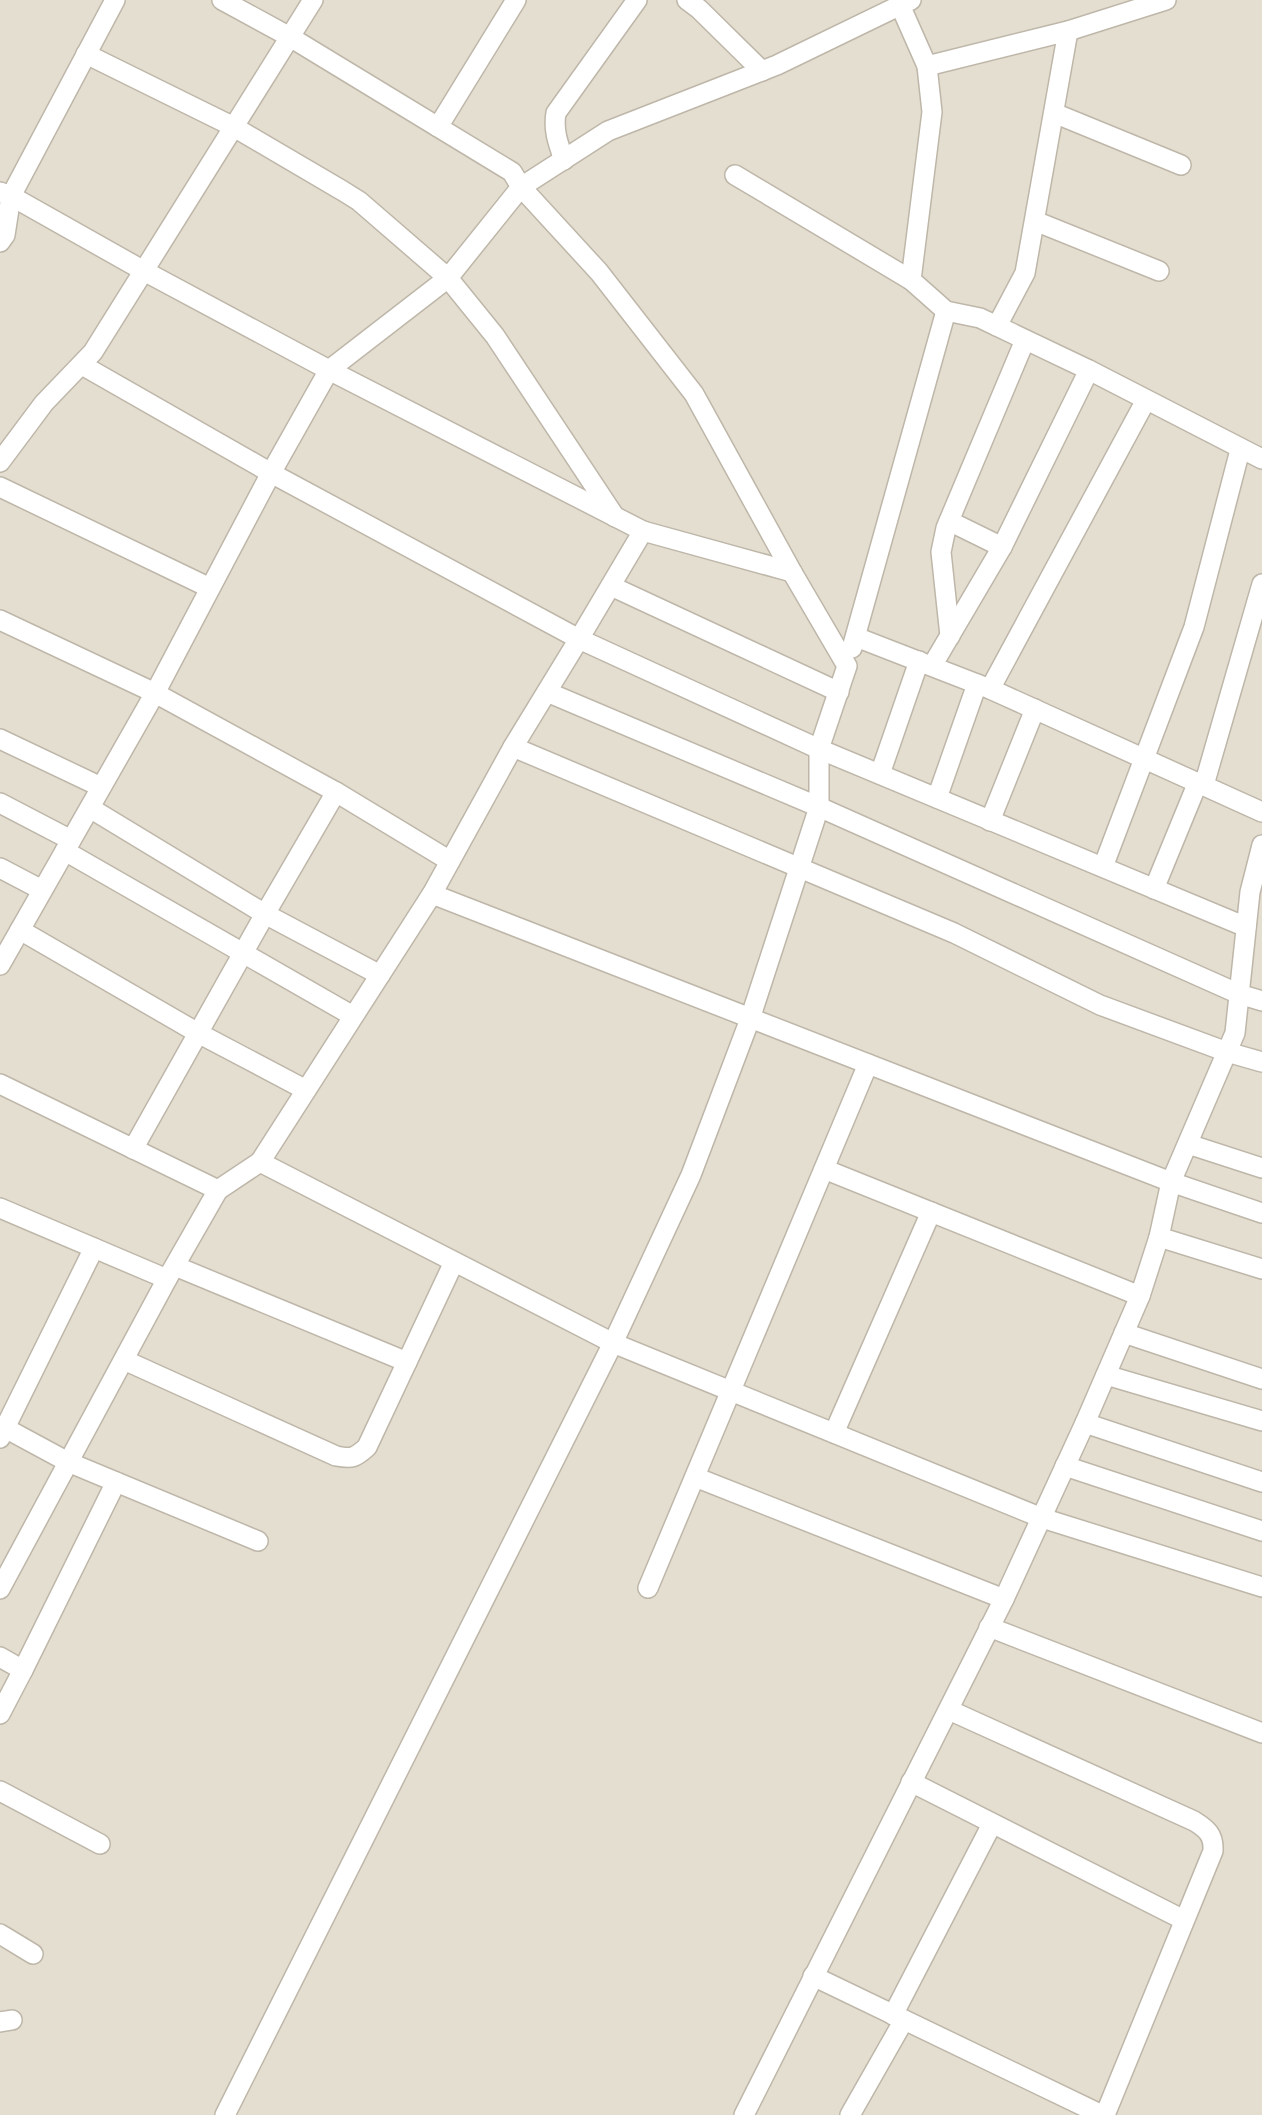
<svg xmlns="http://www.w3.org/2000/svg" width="1262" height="2115" font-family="'Sofia Sans Condensed',sans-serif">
<rect width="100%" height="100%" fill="#f1ece3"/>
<rect fill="#e4ded1" x="0" y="0" width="1262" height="2115"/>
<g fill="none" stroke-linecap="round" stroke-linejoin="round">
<g stroke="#beb7a9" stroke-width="22">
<g id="minor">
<path d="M222 0 290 37 512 172 521 187 599 272 694 394 792 572 847 666 819 749V807L750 1019 691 1175 613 1343 225 2115"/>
<path d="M687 0 699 9 762 71"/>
<path d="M900 5 927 66 932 112 911 280 946 311 980 318 1089 370 1262 459"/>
<path d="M86 54 234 127 343 191 359 201 448 278 495 336 615 517"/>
<path d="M927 66 1068 31 1166 0"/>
<path d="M1054 113 1181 165"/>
<path d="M438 127 516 0"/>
<path d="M564 160C558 143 553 130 556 113L637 0"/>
<path d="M735 175 911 280"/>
<path d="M0 192 11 196 144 271 329 370 643 531 792 572"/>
<path d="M1035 221 1159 271"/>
<path d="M0 242 5 235 11 196 115 0"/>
<path d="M997 326 1025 273 1068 31"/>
<path d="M0 462 44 403 93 352 313 0"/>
<path d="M0 487 210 588"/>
<path d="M949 521 1002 547"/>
<path d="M643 531 579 639 819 749 1246 927"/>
<path d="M611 586 839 692"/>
<path d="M0 620 155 693 336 792 450 861"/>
<path d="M950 636 941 552 946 528 1025 340"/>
<path d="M856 637 990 689 1262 812"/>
<path d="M852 648 946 311"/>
<path d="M932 666 1002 547 1089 370"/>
<path d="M990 689 1146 400"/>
<path d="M547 692 819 807 1239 994 1262 1001"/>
<path d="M0 739 101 787"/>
<path d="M513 747 954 933 1100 1005 1227 1052 1262 1062"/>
<path d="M880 774 919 661"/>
<path d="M1204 785 1262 584"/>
<path d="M937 798 977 684"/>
<path d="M0 803 71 840"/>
<path d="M90 808 265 914 380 975"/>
<path d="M990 821 1035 709"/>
<path d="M65 851 353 1016"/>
<path d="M1103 867 1194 627 1240 450"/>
<path d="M0 868 42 890"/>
<path d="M1154 889 1198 782"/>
<path d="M432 894 1171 1182 1262 1213"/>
<path d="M20 930 198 1033 306 1090"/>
<path d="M0 965 155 693 271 473 329 370 448 278 521 187 608 131 777 65 911 0"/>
<path d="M0 1084 218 1190 260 1162 432 894 513 747 579 639 271 473 82 365"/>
<path d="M1188 1144 1262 1168"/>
<path d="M133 1149 265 914 336 792"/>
<path d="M260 1162 613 1343 1042 1518 1262 1587"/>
<path d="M824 1169 1140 1296"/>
<path d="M0 1208 167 1279"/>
<path d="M1159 1237 1262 1269"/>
<path d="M175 1266 407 1362"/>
<path d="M1124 1333 1262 1379"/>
<path d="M124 1360 336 1456C352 1459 355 1458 367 1447L454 1262"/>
<path d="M1106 1375 1262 1421"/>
<path d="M1085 1423 1262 1482"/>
<path d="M5 1428 68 1462 258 1541"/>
<path d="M834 1433 931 1212"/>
<path d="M0 1438 94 1248"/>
<path d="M1065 1466 1262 1531"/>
<path d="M695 1477 1004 1599"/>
<path d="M648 1588 868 1064"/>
<path d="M0 1589 167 1279 218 1190"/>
<path d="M989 1627 1262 1733"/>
<path d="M0 1657 23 1670"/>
<path d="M949 1710 1194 1821C1207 1829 1214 1835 1213 1851L1105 2115"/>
<path d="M0 1714 23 1670 116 1482"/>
<path d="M911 1782 1184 1920"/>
<path d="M0 1791 100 1844"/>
<path d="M0 1934 33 1954"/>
<path d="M813 1976 1102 2115"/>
<path d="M893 2015 992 1824"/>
<path d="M0 2022 12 2020"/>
<path d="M744 2115 1004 1599 1085 1423 1140 1296 1159 1237 1171 1182 1235 1033 1250 892 1262 845"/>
<path d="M850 2115 904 2020"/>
</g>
</g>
<use href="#minor" stroke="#fff" stroke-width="19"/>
</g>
</svg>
